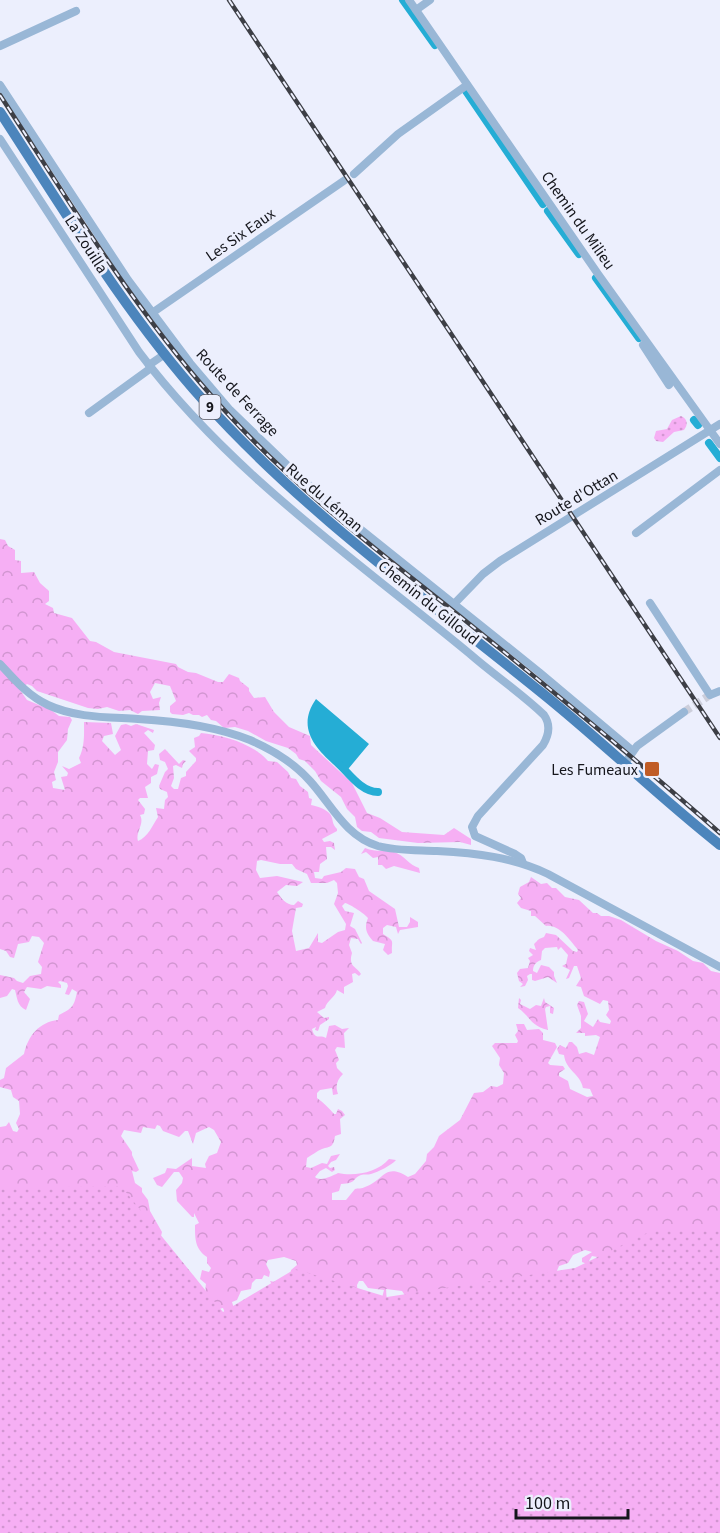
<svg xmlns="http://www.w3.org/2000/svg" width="720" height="1533" font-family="'Source Sans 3',sans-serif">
<defs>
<pattern id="forest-crowns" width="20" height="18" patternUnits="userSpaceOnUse" patternTransform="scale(1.5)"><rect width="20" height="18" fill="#f6aff4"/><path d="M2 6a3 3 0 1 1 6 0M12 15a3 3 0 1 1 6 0" fill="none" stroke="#d296d1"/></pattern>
<pattern id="park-dots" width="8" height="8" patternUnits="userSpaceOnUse" patternTransform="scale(1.5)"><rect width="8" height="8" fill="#f6aff4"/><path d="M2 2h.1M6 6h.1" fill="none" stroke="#d296d1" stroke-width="1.8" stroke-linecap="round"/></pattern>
</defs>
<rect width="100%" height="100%" fill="#eceffd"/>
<g fill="url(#forest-crowns)" fill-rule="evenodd">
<path d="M0 539 5 540 8 546 15 550V560L21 561V573L34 572 40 583 49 591V601L45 604 53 608 54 613 72 618 90 641 96 642 114 652 176 664 178 667 188 672 196 673 218 682H223L229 674 239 678 240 681 249 688V691L254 698 265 697 274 712 289 727 310 736 311 745 352 783 367 813 380 818 402 832 444 835 454 828 471 839V845L460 842 418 843 379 838 371 832 362 831 357 827 355 817 347 809 341 797 321 781 315 771 305 761 299 759 296 754 288 748 266 741 248 731 235 727 224 728 216 721 211 720 207 715 202 717 199 715H193L189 713 183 715 172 714 170 712V706L176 701 170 686 155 683 150 692 153 699 161 697 159 703 160 710 142 711 138 714 130 710 119 711 107 707 98 709 88 708 37 691 32 686 27 684 20 690 27 700 51 710 59 716 70 717 72 720 68 729 67 740 58 752V762L54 772 56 780 52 782 53 788 65 790 61 777 67 776 68 773 62 766 69 769 81 763 79 758C85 746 84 734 84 722L111 723 113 734 104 736 102 741 115 755 121 750 115 736 121 725 126 724 131 726 136 724 154 730 153 733 148 730 144 733 155 745 154 750 148 751 147 764 152 769 155 764 159 765 157 774 151 777V783L145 787 148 798H140L138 800 145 809 144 814 140 815C145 824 135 832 138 841 148 837 152 826 158 817L156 808 164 809 165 800 168 797 167 792 160 789 159 786 165 772 168 769 165 762 160 760 159 754 165 749 179 764 183 760 186 761 183 764 182 768 176 765 173 766 174 778 171 786 174 789H178L181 778 186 776V772L196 761V758L189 751 195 747 194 738 199 736 201 733C223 735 254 744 268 761L277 762 288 772 291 778 296 779 300 786 308 792 309 798 312 799 311 805C317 806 326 809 330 814 334 820 331 823 337 829V831L322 839 324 842 330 841 334 843 335 850 331 847H326L327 859 320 864 319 872H314L315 878 322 879 324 876 341 872 346 868 355 869 359 877 364 879 369 891 395 909 399 927H407L410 922V917L418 922V927L400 930 398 934 396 927 387 925 383 928V934C396 942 391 940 392 953L388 955 383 950 385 944 373 941C366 933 364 928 368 918 365 914 350 904 345 903L342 906 345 911 354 913 350 926 355 929 362 943 361 944 358 939 351 938 349 945 352 953C348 967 356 966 361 974L359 976 355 973 352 974 353 982 344 987V994L337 990C335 998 327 1000 325 1008L317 1012 324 1018 329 1017V1019L320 1025 318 1031 315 1030 316 1027 312 1029C315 1041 320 1034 326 1038L329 1026 335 1025 342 1029 349 1028 344 1033 345 1048 337 1047 335 1050 339 1060 336 1063 337 1068 343 1074C337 1080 335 1086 338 1094L333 1095 332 1088 320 1090 317 1093V1098C324 1103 329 1108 334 1114H336L338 1109 342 1111 345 1115 340 1119 341 1134 335 1136C333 1148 331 1146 322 1149 317 1151 312 1155 307 1158L306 1167 311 1168 322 1163 327 1164 331 1156 340 1154 336 1160 331 1162 328 1166 330 1168 334 1167 335 1170 332 1172 326 1168 320 1171 315 1177C321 1182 332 1176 338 1173 355 1177 378 1172 389 1159L396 1160C392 1165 378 1172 371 1174 368 1175 364 1174 361 1175 351 1179 358 1183 341 1184L339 1191 332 1193V1200H346L355 1189C358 1188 362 1189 365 1187 384 1181 384 1162 408 1177L415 1174 426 1161 427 1154 434 1147 439 1136 460 1120 474 1093 483 1092 491 1086 497 1087 503 1084 504 1073 499 1065 500 1058 492 1046 495 1043H517L518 1041 515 1035 518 1031 516 1024H524L527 1030 539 1029 543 1033V1040L555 1043 557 1047 548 1063 550 1065 563 1066 565 1069 559 1073V1076L568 1081 570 1089 587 1097 593 1096 590 1089 583 1088C580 1073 566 1071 564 1055L559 1054 557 1049 560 1045 566 1048 569 1042H572L577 1047 579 1054 586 1052 594 1055 600 1037 596 1035 585 1036V1033H576L581 1028V1016L577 1005 579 1001 584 1002 588 1014 584 1021 593 1027 598 1019 600 1022 610 1024 611 1021 606 1015 609 1010 608 1001 603 1000 600 1004 584 996 581 987 576 986 581 978 577 966H574L569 978 566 979 570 970 562 966 566 964 568 955 561 947 558 950 557 947 545 948 542 951 541 960C536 962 533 965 533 971L537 973 541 965 549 967 554 972V976L557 983 548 977 535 981 532 980V974H530L527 976 528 980 525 986 520 987 523 984 519 981 517 973 520 969 528 968 530 961 528 958 533 955 529 951 530 948 536 950 534 944 539 939 544 937 546 933 556 935 573 951 577 952 578 950C570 940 559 924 546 926L535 916H531V911L521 908 517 903 521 898 518 894 520 887 529 882 531 877 541 884 547 883 552 888H556L565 897 579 900 593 913H597L601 916H609L621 920 656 941 678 951 693 961 703 963 711 971 720 973V1233L709 1243 707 1252C702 1253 687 1267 681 1272L679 1280 676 1279 675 1276H665L660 1273 652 1275 649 1273 628 1281 625 1286 616 1288 604 1299 606 1306 603 1310 604 1318 602 1321H597V1310L600 1306 596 1303 572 1320V1324L578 1328H585L588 1318H592L594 1330 599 1332 606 1328 611 1317H620L621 1308 623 1307 626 1308 624 1316 626 1317 633 1313 635 1316 626 1321 617 1322 616 1327 620 1331 619 1337 613 1341 608 1335H606L597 1350H592L591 1345 594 1340C591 1335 586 1335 581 1337L576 1346 585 1349 584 1364 578 1367H570L553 1372 544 1382 529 1384 526 1389V1397L524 1400 518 1401 507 1410H496V1419L508 1422 518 1417 520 1420 514 1426 512 1436 524 1447 527 1448 534 1442 545 1439 555 1426 565 1427 573 1420 583 1419 594 1412 596 1395 594 1391 589 1388 583 1396 584 1409 575 1412 570 1406 566 1408 559 1420 546 1418 552 1403 558 1396 572 1393 580 1384 597 1378 601 1371 606 1370 610 1373V1387H613C615 1379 623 1361 628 1354H631L646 1365 651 1361 659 1363 673 1361C679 1356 684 1347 680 1340L670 1337 677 1333 684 1335 686 1332 685 1326 689 1323 692 1325 689 1332 693 1334 700 1330 707 1331 706 1335 696 1337 684 1352 685 1357 689 1358 696 1352 698 1345 704 1342 705 1347 700 1353 701 1356 705 1357C711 1351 709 1342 718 1337L715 1328 720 1323V1474L717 1477H711L715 1468 707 1469 698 1466 693 1469H686L681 1475H677L678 1470 683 1469 684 1467 680 1459 665 1473 659 1470V1467L664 1460C640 1449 650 1461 632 1464 619 1466 611 1471 611 1486L595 1496 575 1517 576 1527H566L557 1531 550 1528 543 1533H474L475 1528 480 1520V1511L475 1508 462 1511 463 1516 454 1528 439 1526 446 1520H452L454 1516 451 1512 445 1518H439L436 1521 428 1517V1513L433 1511 430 1505 435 1502 430 1496V1494L436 1493 439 1500C446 1502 446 1498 451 1494L464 1493 465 1491 461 1486V1481L448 1479 444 1474C430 1476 427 1491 423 1502L417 1500 413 1505 414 1510 419 1512 422 1533H370L368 1526 362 1522 360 1525 365 1533H348L351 1525 349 1522 340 1524 337 1518 330 1514 327 1518 328 1527 323 1533H89L97 1526 112 1524 121 1512H129L131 1504 134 1503 145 1504 160 1492 172 1489 173 1483 170 1481 172 1478 182 1482 194 1480 197 1472 219 1469 220 1473 231 1472 237 1462 231 1458 232 1452 242 1450 238 1442 241 1436 247 1438V1446L250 1450 253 1459 261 1461 263 1457 268 1460 279 1461 281 1458 273 1453 274 1448 267 1446 273 1437 265 1430 268 1424 274 1425 276 1422 279 1424 276 1427 278 1432 274 1437 275 1447 282 1446 286 1447V1457L297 1456 301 1441 307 1439V1432H312L313 1436 317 1438 327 1430 330 1425 341 1423 338 1419 327 1420 325 1415 327 1410H342L345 1406 338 1405V1402L344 1400 353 1402 357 1399 361 1408 373 1404V1399L377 1394 374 1391 364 1395 356 1389 349 1390 348 1388C359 1383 366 1388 377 1383L385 1386 392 1384 394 1379 387 1380 385 1377 389 1374 382 1369 390 1360H393L396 1364 392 1369V1373L399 1374 404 1379V1388L414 1391 413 1380 418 1378 420 1380 417 1388 418 1390 423 1387 425 1389 420 1395 428 1401 438 1396 437 1387 439 1381 447 1387V1395L455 1394 457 1384 461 1380 460 1373 455 1371 458 1368 476 1369 473 1362 477 1358V1354L467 1350 462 1355H456L453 1360 449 1374 444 1376 433 1370 436 1365 443 1367 447 1363C441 1359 437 1358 434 1351L425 1353 422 1359 426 1362 424 1367 419 1369 414 1366 401 1368V1366L406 1363 405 1360 388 1352 386 1349 394 1345 398 1337 396 1333 392 1330 393 1323 398 1324V1331L402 1335 399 1342 402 1343 404 1337 411 1336V1329L417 1327 419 1321 429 1327C429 1316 443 1314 452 1309L464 1315H473L475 1311V1301L461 1294 451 1297 447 1302 443 1303 442 1307H440L437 1301 431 1299 434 1296 431 1293 420 1300 429 1304 428 1309 426 1310 421 1306 416 1311H412L410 1314 412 1318 408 1321 403 1312 409 1311 413 1302 406 1297 402 1291 386 1289 387 1304 385 1307 382 1298 384 1290 368 1288 363 1281H359L357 1285 358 1297 351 1302H346L341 1296 339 1298V1307L333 1311 328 1322 323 1323 321 1330 309 1322C302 1323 302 1330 303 1336L306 1339 312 1333 315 1334 314 1339 308 1340 306 1343 308 1346 326 1350 337 1347 341 1352 342 1359 349 1357 345 1364 349 1384 345 1382C347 1376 342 1371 338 1366L339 1359 336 1357 322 1360 325 1370 324 1371 319 1370 317 1362 307 1360 303 1361V1368L308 1377 303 1388 304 1392 303 1398C299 1400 291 1400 288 1398L289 1394 296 1396 295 1388 298 1381 293 1378 287 1369 283 1368 281 1364 268 1360 266 1376 260 1377 258 1374 261 1370V1362L259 1360H256C252 1365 251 1369 243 1368L238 1358 228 1362V1369L233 1376V1380H230L228 1373 220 1378 227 1384 226 1389 228 1391H234L240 1385 245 1396 252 1394 255 1399 260 1400 263 1395 272 1393 271 1383 286 1378 288 1381 281 1385C279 1391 275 1396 269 1397L267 1403 263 1404 260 1410 247 1405 244 1406 242 1431 236 1430 233 1434 227 1431H220L219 1439 212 1443 209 1439 202 1441 200 1452 204 1454 206 1447 209 1448 214 1453 213 1459 202 1460 189 1470 181 1465 175 1469 171 1474 168 1473 172 1463H179L183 1459 188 1458 190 1453 195 1452 193 1444 197 1434 189 1426 187 1420H185L180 1427 187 1429V1435L178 1441H168L166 1444 167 1457 163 1458 156 1455 150 1460 143 1453 135 1459 122 1453 121 1455 126 1460 128 1468 125 1471 121 1465 109 1467 105 1471 101 1468 95 1467 91 1469 92 1475 82 1476 76 1470 78 1465 70 1463V1458L68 1456 62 1459 58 1467 50 1464 47 1471 39 1464 34 1468V1476L48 1480 61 1469 65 1471 63 1481 71 1484 68 1486H63L64 1489 70 1492 69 1497 54 1511 51 1533H0V1127L6 1126 9 1122 13 1131 17 1132 19 1129 16 1123 20 1114 19 1101 13 1097 11 1090 0 1087V1080L4 1078 6 1068 24 1054C28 1036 39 1022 58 1020L59 1015C73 1008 74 1006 77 992L72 989 69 995 65 994 68 986 67 983 60 981 58 982 61 985V988L47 986 41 989 27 987 24 992 30 999 26 1010C17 1006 17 997 15 990L12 989 7 996 0 998V975L14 978 17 981 23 983 30 976 41 974 42 967 38 962 44 943 39 937 32 936 29 942 18 944 14 958 10 957 6 951 0 949ZM261 860 280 864H292L296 869 307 874 311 883H327L334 880 337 883 338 893 334 904 346 924 345 930 338 932 322 943 318 942V933L309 948 296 951 292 931 296 908 302 907 303 904 298 901 294 905C286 905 281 898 277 892L286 885 297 886 303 882 277 876 260 878 256 870 257 861ZM157 1125 160 1126 163 1131 179 1137 185 1131H188L193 1144 196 1133 209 1127 214 1130 221 1142 217 1153 209 1156 205 1164 206 1168 192 1166V1158L176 1169 167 1168 165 1173 153 1178 157 1185 162 1187 174 1172H179L183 1178 182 1183 176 1190 177 1201 192 1217H194V1213L199 1223 195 1225C195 1239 195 1249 207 1257V1263L211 1268 209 1272 202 1270 200 1279 206 1284C204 1293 209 1305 213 1314H218L219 1309 223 1308 225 1313 230 1317 220 1324 209 1323 207 1326 212 1330 208 1332 207 1335 198 1341 193 1339 181 1349 159 1359 153 1358 141 1367 136 1362 133 1365 137 1375 130 1379 123 1365 136 1357 134 1353 139 1347 162 1341 164 1327C174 1328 180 1323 190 1321L192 1317 188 1312V1307L185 1306 181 1311 175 1312 170 1316H165L160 1323 151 1331 145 1329C141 1337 137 1339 129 1342L126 1340 130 1336 135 1322 132 1317H127L122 1327 124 1332 122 1338 124 1342 123 1346 129 1345 130 1353H127L123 1350 122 1353 124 1356 119 1362 112 1363 105 1356V1352L102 1349 103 1345 100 1344 97 1351 102 1354 103 1361 100 1363 91 1350 92 1344 95 1342H103L106 1338 118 1334C119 1326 111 1323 116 1315L121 1314V1310L119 1309 114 1314 106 1313 108 1305 114 1303 117 1290 112 1288 110 1291 107 1292 108 1285H114L115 1277 108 1268 105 1257 108 1256 113 1260 114 1268 124 1269 126 1272 119 1284 122 1289 121 1304 123 1306H130L141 1310 140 1313H143L147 1305 154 1303 155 1301 150 1297 144 1301 140 1299 139 1283H143V1288L148 1286 153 1288 160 1282 157 1269 146 1254 148 1252 154 1256 164 1249V1246L159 1244 162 1232 150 1211 148 1200 142 1192V1188L135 1183 132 1171 136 1172 139 1170 132 1155V1152L121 1136 124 1130 141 1133 143 1127 155 1129ZM585 1250 592 1252 582 1258V1262L587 1264 592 1256C607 1259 613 1256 623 1270 620 1276 612 1280 607 1284 604 1289 590 1303 585 1307L581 1306V1301L586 1292 585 1291 581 1295H579L578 1288 581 1281 574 1283 569 1274 564 1277 561 1289 563 1292 566 1286 573 1290V1299L570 1305 565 1307 563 1316H555V1307H549L547 1303 542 1305 546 1310V1315L554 1320 557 1330 555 1333 559 1340 564 1341 567 1335 571 1338 565 1349 567 1352 575 1350V1353L574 1356C561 1358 557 1350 553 1340L550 1339 540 1341 536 1339V1336L541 1332 540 1329 536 1327 531 1329 532 1320 525 1318 519 1324 514 1319C516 1307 527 1300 534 1291L553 1290 554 1282 560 1277 556 1273 559 1266 568 1263 573 1255ZM284 1257 296 1261 297 1265 291 1270 289 1285 270 1281 278 1296V1305H286L291 1298 306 1294 310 1297 304 1301V1308L307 1312 303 1318 296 1306 293 1307 295 1312 290 1315 289 1321 287 1320 285 1308 278 1315 277 1326 282 1329 281 1341 283 1347 287 1346V1341L291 1336 295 1335 296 1337 292 1356 289 1359 282 1355 280 1348 276 1345 275 1335 270 1332V1326L267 1328 269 1332 266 1337 270 1345 268 1346 259 1343 257 1338 255 1339V1343L252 1344 245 1332V1326L251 1324 256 1319 255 1310 265 1309C267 1301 264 1295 255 1294V1298L259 1301V1304L248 1301 244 1302 239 1326 235 1324 236 1315 232 1302 237 1300 241 1291 251 1289 252 1283 256 1279H262L264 1275 269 1277 270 1272 266 1264 268 1260ZM116 1378 120 1380 116 1389 107 1393V1400H103L99 1396H95L88 1402V1409L81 1420 75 1419 65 1426 63 1424 65 1419 76 1413 74 1410H68L67 1415 53 1420 57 1427 47 1441H42L39 1436 32 1438 30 1443 25 1445 26 1452 20 1454 18 1460 10 1459 18 1454V1443C25 1439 30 1435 33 1428L38 1430 36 1425 43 1418 45 1413 58 1409 57 1403 74 1404 81 1393 89 1397 98 1391 102 1385H111ZM400 1481 407 1482 409 1486 400 1493 398 1507 405 1511 399 1520 396 1521 393 1520 397 1517 396 1511 388 1500 390 1494 387 1495 380 1503 377 1501V1496L389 1487 393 1482 396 1483Z"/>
<path d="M365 848C377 853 385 849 394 852 404 855 409 865 419 868L420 873 394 866 386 869 382 865H378V857L373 858 366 852 361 854Z"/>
<path d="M519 998 521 1000 520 1004 530 1009 536 1005 541 1006 544 998 545 1002 554 1008 553 1014 550 1013V1006L546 1007 545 1009 548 1030C529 1025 531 1017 518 1008Z"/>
</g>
<g fill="url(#park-dots)">
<path d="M681 416C688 419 688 425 684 430L674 432 663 442 656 441 654 438 656 431 667 429 672 420Z"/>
<path d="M121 1186 223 1312 295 1269 387 1297 575 1268 651 1231 720 1229V1533H0V1188Z"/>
</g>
<path fill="#25add5" d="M316 699 369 744 344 774C322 754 293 732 316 699Z"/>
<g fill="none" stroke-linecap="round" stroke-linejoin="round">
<g stroke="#25add5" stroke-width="8">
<path d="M403 0 435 45"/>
<path d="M466 91 543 204"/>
<path d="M548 211 579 254"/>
<path d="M596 278 639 338"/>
<path d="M694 420 698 425"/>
<path d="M709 443 720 458"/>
<path d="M339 764C350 775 362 792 378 792"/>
</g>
<path stroke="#cccedb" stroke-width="8" stroke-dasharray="8 4" stroke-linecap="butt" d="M684 712 710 695"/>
<g stroke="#99b7d6" stroke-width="8">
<path d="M409 0 598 274 720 444"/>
<path d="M416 10 430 0"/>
<path d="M0 46 76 11"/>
<path d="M0 85 128 280 190 363 230 410 288 466 334 508 539 672 633 751"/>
<path d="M0 139 139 352C230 473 355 559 470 654 494 675 521 693 544 715 551 725 549 735 543 745L478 816 472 827 475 836 515 854 521 858 523 863"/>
<path d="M354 174 398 134 467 85"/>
<path d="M152 313 345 180"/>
<path d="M643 345 669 385"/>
<path d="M149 365 165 354"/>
<path d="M89 413 151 368"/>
<path d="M636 533 720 470"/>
<path d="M650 603 710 695 720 691"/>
<path d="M454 604 483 574 500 561 720 424"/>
<path d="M0 664C14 679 28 696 48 705 76 718 108 717 138 719 175 721 215 726 250 740 271 749 294 763 310 781 331 804 345 836 378 846 396 851 418 850 437 851 476 853 512 857 548 874L720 967"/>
<path d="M625 763 637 746 684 712"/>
</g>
<path stroke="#4c85bc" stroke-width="10" d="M0 112C64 210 125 313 204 401 304 512 426 599 542 693 603 742 659 797 720 845"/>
<g stroke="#3d3f46" stroke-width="4.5">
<g id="rail">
<path d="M229 0 720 738"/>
<path d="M0 95C71 204 138 317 227 413 299 492 385 556 467 622 553 691 638 761 720 833"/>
</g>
</g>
<use href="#rail" stroke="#eceffd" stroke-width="2" stroke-dasharray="7" stroke-linecap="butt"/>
</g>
<rect fill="#c05c26" stroke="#eceffd" stroke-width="2" x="644" y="761" width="16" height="16" rx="3"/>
<g text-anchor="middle" stroke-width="6" stroke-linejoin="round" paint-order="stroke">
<rect fill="#eceffd" stroke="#565760" stroke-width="1.5" x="199.5" y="395" width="21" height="24" rx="4.5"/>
<g font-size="15" font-weight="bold" fill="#15161c">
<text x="210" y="412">9</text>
</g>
<g font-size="16" fill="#15161c" stroke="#eceffd">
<text transform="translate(579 220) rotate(55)" y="6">Chemin du Milieu</text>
<text transform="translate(240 234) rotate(-35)" y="6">Les Six Eaux</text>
<text transform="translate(87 244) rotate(57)" y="6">La Zouilla</text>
<text transform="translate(238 392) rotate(47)" y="6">Route de Ferrage</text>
<text transform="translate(325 497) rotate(41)" y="6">Rue du Léman</text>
<text transform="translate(576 497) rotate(-31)" y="6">Route d'Ottan</text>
<text transform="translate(429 602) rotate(39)" y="6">Chemin du Gilloud</text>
</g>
<g font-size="16" fill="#15161c" stroke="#eceffd" text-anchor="end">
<text x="638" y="775">Les Fumeaux</text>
</g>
</g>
<path d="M516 1509v9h112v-9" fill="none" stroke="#15161c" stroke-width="3"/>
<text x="525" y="1509" font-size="18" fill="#15161c" stroke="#eceffd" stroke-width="4.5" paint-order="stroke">100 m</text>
</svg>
